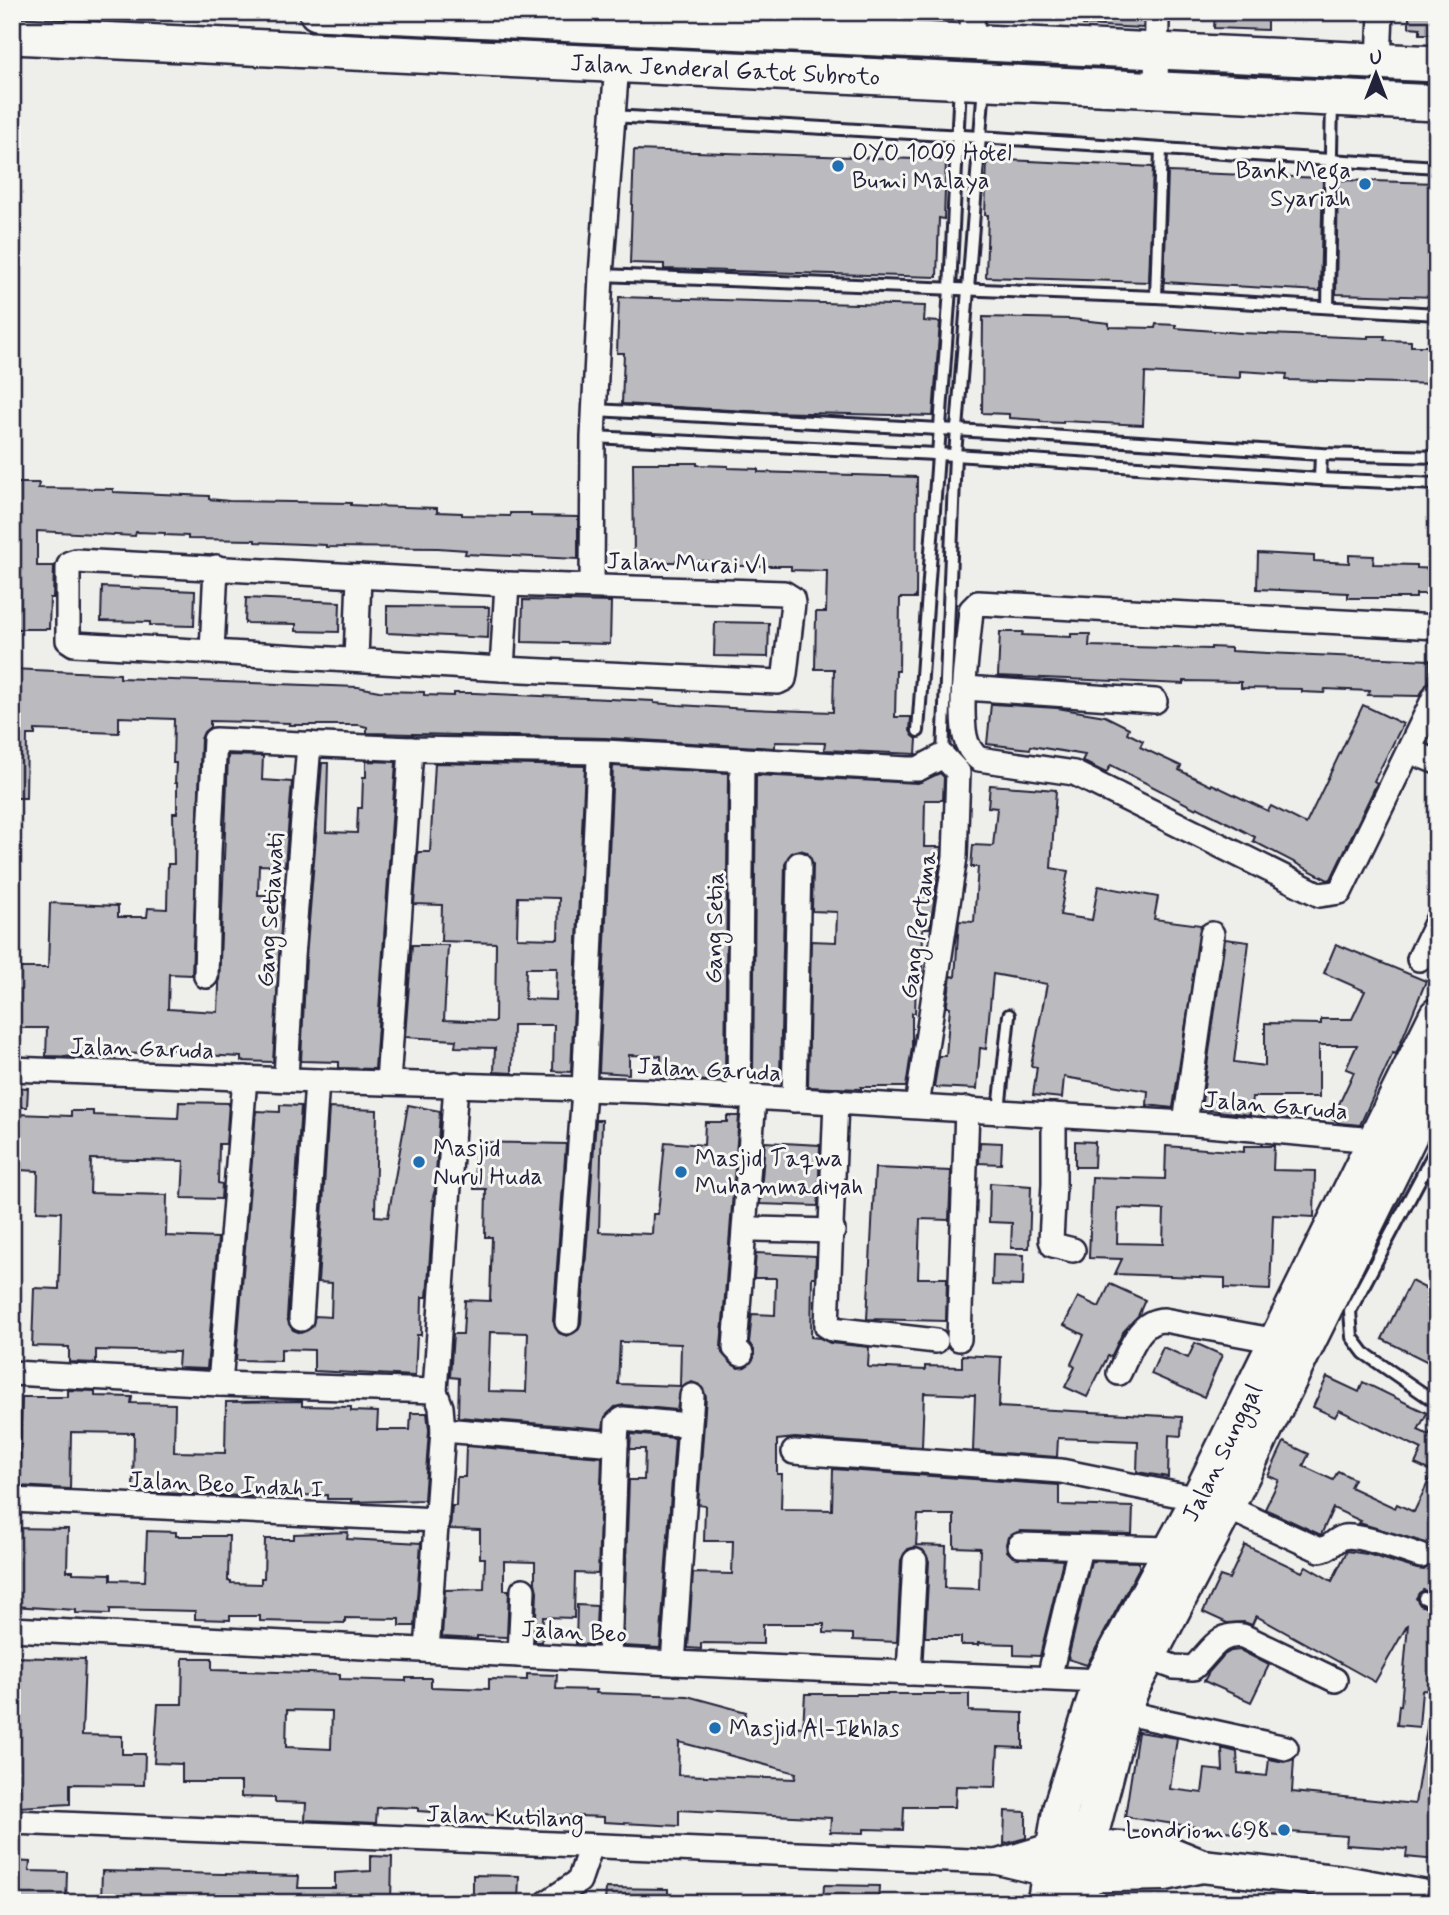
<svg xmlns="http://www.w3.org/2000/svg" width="1449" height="1915" font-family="Mynerve,sans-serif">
<rect width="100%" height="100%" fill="#eeeeeb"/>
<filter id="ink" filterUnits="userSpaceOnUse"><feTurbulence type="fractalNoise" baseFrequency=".0143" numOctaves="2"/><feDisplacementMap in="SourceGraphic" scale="14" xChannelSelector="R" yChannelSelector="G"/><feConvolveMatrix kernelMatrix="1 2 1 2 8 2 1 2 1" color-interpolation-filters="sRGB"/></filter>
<g filter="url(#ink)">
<g fill="#bbbbbf" stroke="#22223b" stroke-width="2" fill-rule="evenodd">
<path d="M1083 12H1145L1143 28 1083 25Z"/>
<path d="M1215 12H1267V30L1214 28Z"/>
<path d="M1409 12H1437V34H1420V28L1409 27Z"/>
<path d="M634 150 946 160 944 219 939 218 937 277 664 269V264L630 263Z"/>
<path d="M987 159 1153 167 1149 282 986 277 988 215H985Z"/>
<path d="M1168 172 1323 178 1320 291 1164 282Z"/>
<path d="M1338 180 1437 183V297L1336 294Z"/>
<path d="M619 297 925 306 924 321 940 322 933 416 765 412 622 404 624 353H617Z"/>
<path d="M983 317 1071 319 1109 323V327L1155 328 1156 324 1176 325V328L1241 333 1368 338V336H1385L1384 340 1411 341V346H1437V384L1286 380 1287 374 1240 371V378L1145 373 1143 425 1063 421V423L1040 422V420L1009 418V414L982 413Z"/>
<path d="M633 463H697V465L728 466V468L758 469V472L917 477 916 598H900L899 671H896L895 717H911L910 731 917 739 916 754 824 750 825 743 775 742V748L606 738 367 733V727L359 725H289L290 723 210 721V727L204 732 201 739 192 975 169 974 168 1009 218 1012 228 755 263 756 262 780 292 782 285 866 259 865 258 895H283L273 1062 241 1061V1057L183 1054V1050L143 1048V1054L112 1053V1056L80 1057 46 1056 47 1028H12V968H48L50 903 118 906V917H147L148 908 167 909 168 864H174L173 813H177V783H175L176 763H173L174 719 119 717V733L35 730V735H27L26 798H12V669L120 674V678L358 687 379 691 424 692V695L454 696V693H474L654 701V703L678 705 749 709 833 712 834 669H815L816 612H826L827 571 791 570V566H729V563H707V561L676 560V562H659V560L634 559Z"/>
<path d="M12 483H39L38 488 113 489V492L209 496V499L229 501 351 503V505L369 506 437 508V512L462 513V515L510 516V513H531V516L578 517V559L465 554 466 550 438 548 326 547V545L255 542V540L188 539V536L165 535V533L136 532 135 536 37 531V566H54L53 598H50L49 629H12Z"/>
<path d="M1258 553 1314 556V561L1349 563V555L1374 556 1373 564 1417 565V568L1437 569V594H1416V598H1348V593L1257 589Z"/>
<path d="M102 587 195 591 194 626 150 625V622L101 621Z"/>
<path d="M246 598 340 602 339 632 296 631V624L245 623Z"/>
<path d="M523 600 611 602 610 644 522 642Z"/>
<path d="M387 606 489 607 488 638 387 633Z"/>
<path d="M715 622 769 623 768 657 714 656Z"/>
<path d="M1000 632H1023L1022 635 1071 637V634H1090L1089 646 1211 649V647L1231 648V651L1267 653 1430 660V680L1419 696 1368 695 1370 691 1325 689 1324 693 1302 692V689L1241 688V682L1184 681V684L998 676Z"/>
<path d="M991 704 1057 708 1105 716 1129 728 1127 733 1143 741 1140 747 1181 766 1179 770 1211 786 1212 784 1268 811 1271 806 1306 824 1363 705 1403 724 1374 781 1377 783 1331 879 1328 880 1253 841 1255 837 1236 827 1197 807 1196 809 1111 765 1106 773 1082 761 1085 755 1031 746 1030 749 987 744Z"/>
<path d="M366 761 396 762 375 1069 339 1068V1062L301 1061 306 958 322 763H328L326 832 357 833 358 808H362L363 777H366Z"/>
<path d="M435 763 585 766 571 1072 553 1071 554 1025H513L512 1073 494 1072 495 1048 455 1047 456 1040 405 1037 412 945H448L444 1020 495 1022 496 943 441 941 442 905 414 904 418 852H430ZM518 897 559 898 558 939 517 938ZM526 968H557L556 1000 525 999Z"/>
<path d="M613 766 728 773 725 1082 661 1078V1056L629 1055V1074L599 1072Z"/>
<path d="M940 773 944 777 943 800H925L924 847H941L940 861 930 928H923L922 982 916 983 915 1013H912V1047L906 1087H861V1089L808 1087 811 941 836 942 837 912 812 911 813 864 807 852 800 850 792 852 785 864 780 1077 753 1076 756 775 918 783Z"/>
<path d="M990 785 1056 790 1051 868 1068 871 1060 915 1092 920 1098 886 1158 897 1154 919 1201 925 1173 1108 1147 1105 1148 1091 1064 1077 1062 1098 1033 1095 1037 1067 1031 1066 1047 984 993 974 986 1049 980 1048 977 1089 934 1087 939 1056H946L950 1007H947V1003L951 976 955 977 959 921 974 922 978 867H971L973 845 993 846 997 808 988 807Z"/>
<path d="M1225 939 1249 942 1234 1062 1265 1066V1023L1321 1024V1019H1352L1365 991 1324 973 1336 944 1426 981 1396 1054 1393 1053 1360 1125 1340 1123 1332 1119 1354 1072 1346 1069 1357 1045H1319V1097H1252L1250 1115 1201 1109Z"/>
<path d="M12 1087 28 1088 27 1107H12Z"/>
<path d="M179 1102 229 1103 226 1144H219L218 1183 222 1184 221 1199 182 1198 184 1161 91 1159 90 1193 167 1195 166 1236 218 1238 207 1369 178 1368 179 1352 96 1350V1363L69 1362V1347L32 1346 34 1288 59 1289 61 1212 37 1211 38 1171 19 1170 20 1145H16L17 1114 71 1116V1111H93V1115L178 1118Z"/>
<path d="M280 1105 301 1106 287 1318 293 1330 301 1333 312 1327 315 1316 331 1317 332 1283 318 1282 329 1108 377 1110 375 1216 388 1217 408 1105 440 1111 435 1190 432 1200H434L427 1297H422L421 1335H417L415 1376 314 1371V1350L281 1349V1361L236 1360 256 1111 280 1112Z"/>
<path d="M727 1116H739L721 1347 722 1353 732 1364 738 1368 745 1367 754 1358V1350L749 1343 752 1314 775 1315 776 1278H754L756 1253 816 1256 815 1277H812L811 1337 820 1338 830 1343 869 1347 868 1367 925 1370V1366L962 1367V1355L1001 1357 999 1407 1182 1417 1181 1436 1169 1435 1168 1477 1137 1472 1138 1441 1058 1438 1057 1457 973 1451 975 1395 924 1393 922 1447 795 1438 777 1440V1474H782L781 1509 832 1510 833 1469 1059 1485V1505L1133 1507 1132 1534 1020 1531 1008 1537 1006 1544 1007 1551 1013 1557 1063 1560 1040 1656 1014 1655V1644L978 1643V1645H961V1637H925L929 1561 923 1550 915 1547 908 1549 901 1560 897 1642 853 1640V1634L824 1633V1624H763V1644L701 1643V1649L688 1648 693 1573 732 1574 733 1541H704L705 1505 698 1504 706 1397 700 1385 692 1382 681 1388 677 1410 624 1405 615 1407 605 1417 603 1429 458 1417 459 1378 450 1377 453 1334H463L465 1300 490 1301 492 1237H485L486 1189H474L476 1142 566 1144 553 1321 559 1333 567 1336 578 1330 581 1323 596 1120H602L599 1232 652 1234 653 1214H658L665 1142 704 1145 705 1122H727ZM490 1332 528 1333 526 1392 488 1391ZM620 1342 681 1344 680 1386 618 1384ZM918 1515H954V1547L980 1548 979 1589 945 1588 946 1546 916 1545Z"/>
<path d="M1075 1141 1095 1142 1094 1167H1075Z"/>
<path d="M765 1142 820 1145 818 1206 760 1204Z"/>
<path d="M980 1142 1002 1143 1001 1164 979 1163Z"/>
<path d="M1166 1146 1244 1152V1146H1274L1273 1170 1315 1171 1314 1217 1273 1215 1270 1290 1225 1288V1278L1115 1274 1122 1259 1089 1258 1092 1177 1165 1179ZM1118 1208 1164 1210 1163 1244 1117 1243Z"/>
<path d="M875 1168 951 1171 949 1220 920 1219 918 1278H947L946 1321 867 1319Z"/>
<path d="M990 1183 1031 1186 1029 1248H1011L1012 1223 989 1222Z"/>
<path d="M993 1254 1024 1255 1023 1286 992 1285Z"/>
<path d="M1411 1281 1437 1294V1344L1428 1362 1382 1339Z"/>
<path d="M1110 1284 1145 1300 1138 1316 1123 1332 1111 1357 1108 1356 1087 1397 1065 1387 1075 1367 1071 1364 1084 1335 1064 1325 1078 1297 1099 1307Z"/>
<path d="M1195 1343 1222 1355 1204 1397 1151 1374 1163 1347 1188 1358Z"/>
<path d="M1327 1377 1359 1392 1363 1382 1427 1413 1418 1430 1429 1435 1437 1419V1595L1423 1590 1416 1598 1420 1605 1437 1612V1691L1422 1690 1419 1727 1397 1725 1399 1705 1401 1706 1408 1624 1375 1682 1256 1616 1252 1625 1244 1622 1227 1623 1203 1612 1220 1576 1229 1579 1245 1545 1302 1572 1306 1566 1332 1581 1347 1551 1367 1554 1417 1569 1424 1570 1434 1561 1435 1553 1426 1543 1359 1523 1361 1521 1333 1508 1321 1535 1265 1509 1279 1480 1268 1476 1284 1442 1309 1454 1303 1466 1333 1480 1338 1471 1354 1479 1350 1487 1395 1508 1397 1504 1414 1512 1433 1472 1415 1464 1422 1449 1339 1410 1335 1417 1313 1407Z"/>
<path d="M68 1390 95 1391V1396L132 1397 131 1403 175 1404 174 1452 225 1453 226 1402 302 1401V1406L351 1407V1411L378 1412 377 1430H410L411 1413H427L429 1430 424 1500 352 1502V1499H327V1495L242 1496 133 1492 134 1433 71 1432 70 1489 19 1486 22 1397H68Z"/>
<path d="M631 1434 675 1438 660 1648 623 1646 629 1480H644L645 1449H630Z"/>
<path d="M466 1446 602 1457 598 1574 575 1573 574 1618 543 1617 542 1642H535L537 1591 535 1583V1562L504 1561V1590H509L507 1637 477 1636V1639L442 1637 445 1590 484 1589 485 1558H480V1530L450 1529 452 1506H456L457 1477H465Z"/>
<path d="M12 1528 68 1529 67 1571H73V1573L111 1574V1580L145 1581 147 1531 176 1532V1536H229L228 1581H231V1583L261 1584V1578H264L265 1539H294V1534L348 1532 347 1539 421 1543 415 1626H400V1619L345 1618V1623L260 1621V1616H230V1620L195 1619V1611L110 1609V1614L76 1613V1610L12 1606Z"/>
<path d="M1091 1561 1139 1562V1568L1087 1665 1068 1659Z"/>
<path d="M577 1605 597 1606 595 1645 576 1644Z"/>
<path d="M1240 1650 1269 1665 1251 1702 1204 1681 1209 1672 1224 1655 1231 1651Z"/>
<path d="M12 1657 85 1659 82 1735 122 1736V1754H145L144 1785 70 1784V1804L18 1807 19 1785H12Z"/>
<path d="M183 1658H212V1670L340 1674V1679L406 1681V1678H431V1687L489 1689V1679L527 1680V1674L557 1675 556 1689 597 1690 596 1693 687 1696 746 1712 742 1724 803 1727 805 1694H969V1711L1023 1713V1748L998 1747 996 1787 956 1786 955 1807H904L903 1830 864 1829V1833L830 1832 831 1818 679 1810V1826L604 1822V1817L550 1815V1823L507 1821 508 1815 446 1813 418 1811V1808L389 1807 377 1808 376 1823 305 1820 306 1803 275 1802V1798L241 1797V1782H182V1764L154 1763 158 1704H182ZM287 1710 332 1711 331 1749 286 1747ZM679 1742 796 1773 795 1779 678 1775Z"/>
<path d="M1428 1721 1437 1722V1860L1406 1857 1407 1849 1346 1845 1347 1836 1290 1832V1837L1224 1831 1125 1817 1138 1732 1177 1738 1170 1789 1202 1793 1205 1769 1223 1771 1222 1749H1225L1237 1752 1238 1773 1267 1776 1269 1759 1284 1762 1294 1759 1292 1792 1415 1804Z"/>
<path d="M1005 1811 1026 1812V1838L1004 1844Z"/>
<path d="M371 1856 392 1857 391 1903H101L102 1871 299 1876 298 1888H335V1873L371 1871Z"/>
<path d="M12 1861 30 1862 29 1871 67 1872 66 1903H12Z"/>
<path d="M473 1875 519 1876 518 1903H473Z"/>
<path d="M824 1885 879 1886 878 1903H823Z"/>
<path d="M606 1888 668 1889V1903H605Z"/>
</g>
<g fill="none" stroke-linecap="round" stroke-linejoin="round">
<g stroke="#22223b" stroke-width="16">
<g id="lane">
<path d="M883 34V12"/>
<path d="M612 116 980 137 1437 167"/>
<path d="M601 275 1156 297 1437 314"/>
<path d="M1156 297 1161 149"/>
<path d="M1328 307 1332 101"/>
<path d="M595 410 957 430 1321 454 1437 457"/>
<path d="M593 437 955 455 1320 479 1437 484"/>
<path d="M1320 479 1321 454"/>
<path d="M918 731 950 289 960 84"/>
<path d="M943 756 955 455 984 85"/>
<path d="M999 1111 1009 1015"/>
<path d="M1437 1147 1350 1311 1352 1337 1364 1353 1437 1403"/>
<path d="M1424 1598 1437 1604"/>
</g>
</g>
<g stroke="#22223b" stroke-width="28">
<g id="street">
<path d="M971 42 973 12"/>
<path d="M1379 61 1381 12"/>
<path d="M1156 90 1157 19"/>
<path d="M76 561 507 584 784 593 792 598 793 603 785 674 784 679 778 682 502 669 74 644 68 640V568L70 563Z"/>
<path d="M592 585 593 437 601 275 617 64"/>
<path d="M1437 627 978 603 971 610C968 646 959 702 965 736 967 746 971 753 979 759L1074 773 1320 895 1340 892 1437 692"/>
<path d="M212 651 216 567"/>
<path d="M356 660 359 576"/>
<path d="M502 669 507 584"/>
<path d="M965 688 1155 701"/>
<path d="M1409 751 1437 762"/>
<path d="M1419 959 1437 921"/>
<path d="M206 976 209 852 215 740 411 749 605 752 907 769H918L943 756 958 772 955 857 917 1106"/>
<path d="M12 1069 317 1081 648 1091 1185 1123 1374 1140 1387 1147"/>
<path d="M286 1079 292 957 309 744"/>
<path d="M388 1083 411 749"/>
<path d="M739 1097 742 760"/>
<path d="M794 1100 799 864"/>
<path d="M836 1101 827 1326 832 1329 936 1341"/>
<path d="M1054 1115V1184L1051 1240 1053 1245 1073 1250"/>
<path d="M1185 1123 1212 934"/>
<path d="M755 1229 833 1231"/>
<path d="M301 1319 317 1081"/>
<path d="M567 1322 584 1090 599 759"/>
<path d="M959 1339 967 1109"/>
<path d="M741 1354 735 1348 754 1098"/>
<path d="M12 1373 220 1384 435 1391"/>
<path d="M1119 1373C1129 1353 1138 1320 1164 1320L1277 1341"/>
<path d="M220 1384 245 1078"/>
<path d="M443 1430 616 1444 617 1423 623 1419 688 1425"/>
<path d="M794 1452 1061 1471 1199 1499 1226 1507 1320 1550C1333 1548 1333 1540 1344 1537 1356 1533 1407 1551 1421 1556"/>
<path d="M12 1500 437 1520"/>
<path d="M1020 1545 1170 1549"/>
<path d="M12 1629 673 1663 1101 1681 1114 1683"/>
<path d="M427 1650 443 1430 441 1407 435 1391 456 1084"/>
<path d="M520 1655 523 1590"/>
<path d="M1146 1657 1174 1667 1193 1668C1210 1653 1217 1632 1243 1636L1335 1680"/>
<path d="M609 1659 616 1444"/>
<path d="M673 1663 692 1396"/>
<path d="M909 1673 915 1561"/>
<path d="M1049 1678 1080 1548"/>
<path d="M1122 1712 1286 1748"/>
<path d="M12 1822 996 1862 1049 1875"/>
<path d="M996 1862 1055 1844"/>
<path d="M548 1902 579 1881 591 1846"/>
</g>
</g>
<g stroke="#22223b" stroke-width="37">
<g id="secondary">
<path d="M1062 1844 1165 1851 1202 1866 1343 1882 1437 1899"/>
<path d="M1057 1876 1166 1874 1202 1866"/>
</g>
</g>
<g stroke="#22223b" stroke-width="40">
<g id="primary">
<path d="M317 12 1437 64"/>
<path id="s1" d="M12 36 1437 103"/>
<path id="s2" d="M1045 1903 1061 1808 1101 1681 1199 1499 1437 1016"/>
<path d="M1079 1903 1087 1847 1122 1712 1132 1687 1226 1507 1437 1079"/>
</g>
</g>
<use href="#lane" stroke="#f6f6f2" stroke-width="10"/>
<use href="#street" stroke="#f6f6f2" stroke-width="23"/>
<use href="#secondary" stroke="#f6f6f2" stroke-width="32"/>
<use href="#primary" stroke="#f6f6f2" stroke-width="35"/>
</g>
</g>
<g fill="#1f6fb2" stroke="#f6f6f2" stroke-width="2.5">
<circle cx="838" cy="166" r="7"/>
<circle cx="1365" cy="184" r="7"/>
<circle cx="419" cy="1162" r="7"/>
<circle cx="681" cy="1172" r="7"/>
<circle cx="715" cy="1728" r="7"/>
<circle cx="1284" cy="1830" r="7"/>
</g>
<g text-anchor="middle" stroke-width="6" stroke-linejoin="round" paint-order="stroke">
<g font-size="24" fill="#22223b" stroke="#f6f6f2">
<text dy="8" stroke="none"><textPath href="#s1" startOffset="714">Jalan Jenderal Gatot Subroto</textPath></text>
<text transform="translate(687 563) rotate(2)" y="8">Jalan Murai VI</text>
<text transform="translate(270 910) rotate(-86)" y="8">Gang Setiawati</text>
<text transform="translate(918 925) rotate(-82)" y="8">Gang Pertama</text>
<text transform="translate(714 928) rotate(-89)" y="8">Gang Setia</text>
<text transform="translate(142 1048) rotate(2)" y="8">Jalan Garuda</text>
<text transform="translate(709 1069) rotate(3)" y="8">Jalan Garuda</text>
<text transform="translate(1276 1105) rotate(5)" y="8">Jalan Garuda</text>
<text dy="8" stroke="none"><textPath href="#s2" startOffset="488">Jalan Sunggal</textPath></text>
<text transform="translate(226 1484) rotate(3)" y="8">Jalan Beo Indah I</text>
<text transform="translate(574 1631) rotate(3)" y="8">Jalan Beo</text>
<text transform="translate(505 1816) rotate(2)" y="8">Jalan Kutilang</text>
</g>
<g font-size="24" fill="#22223b" stroke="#f6f6f2" text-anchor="start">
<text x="852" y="160">OYO 1009 Hotel<tspan x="852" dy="28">Bumi Malaya</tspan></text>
<text x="1351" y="178" text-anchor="end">Bank Mega<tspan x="1351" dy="28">Syariah</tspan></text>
<text x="433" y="1156">Masjid<tspan x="433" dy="28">Nurul Huda</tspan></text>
<text x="695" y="1166">Masjid Taqwa<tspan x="695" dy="28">Muhammadiyah</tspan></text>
<text x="729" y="1736">Masjid Al-Ikhlas</text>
<text x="1270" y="1838" text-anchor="end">Londriom 698</text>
</g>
</g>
<rect width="1449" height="1915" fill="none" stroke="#f6f6f2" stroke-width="42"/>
<rect x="21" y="21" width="1407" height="1873" fill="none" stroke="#22223b" stroke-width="2.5" filter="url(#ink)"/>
<g transform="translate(1376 74)" stroke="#f6f6f2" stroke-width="5" paint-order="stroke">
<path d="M0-5L12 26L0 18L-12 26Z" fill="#22223b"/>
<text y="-10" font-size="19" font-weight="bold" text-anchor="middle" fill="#22223b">U</text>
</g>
</svg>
